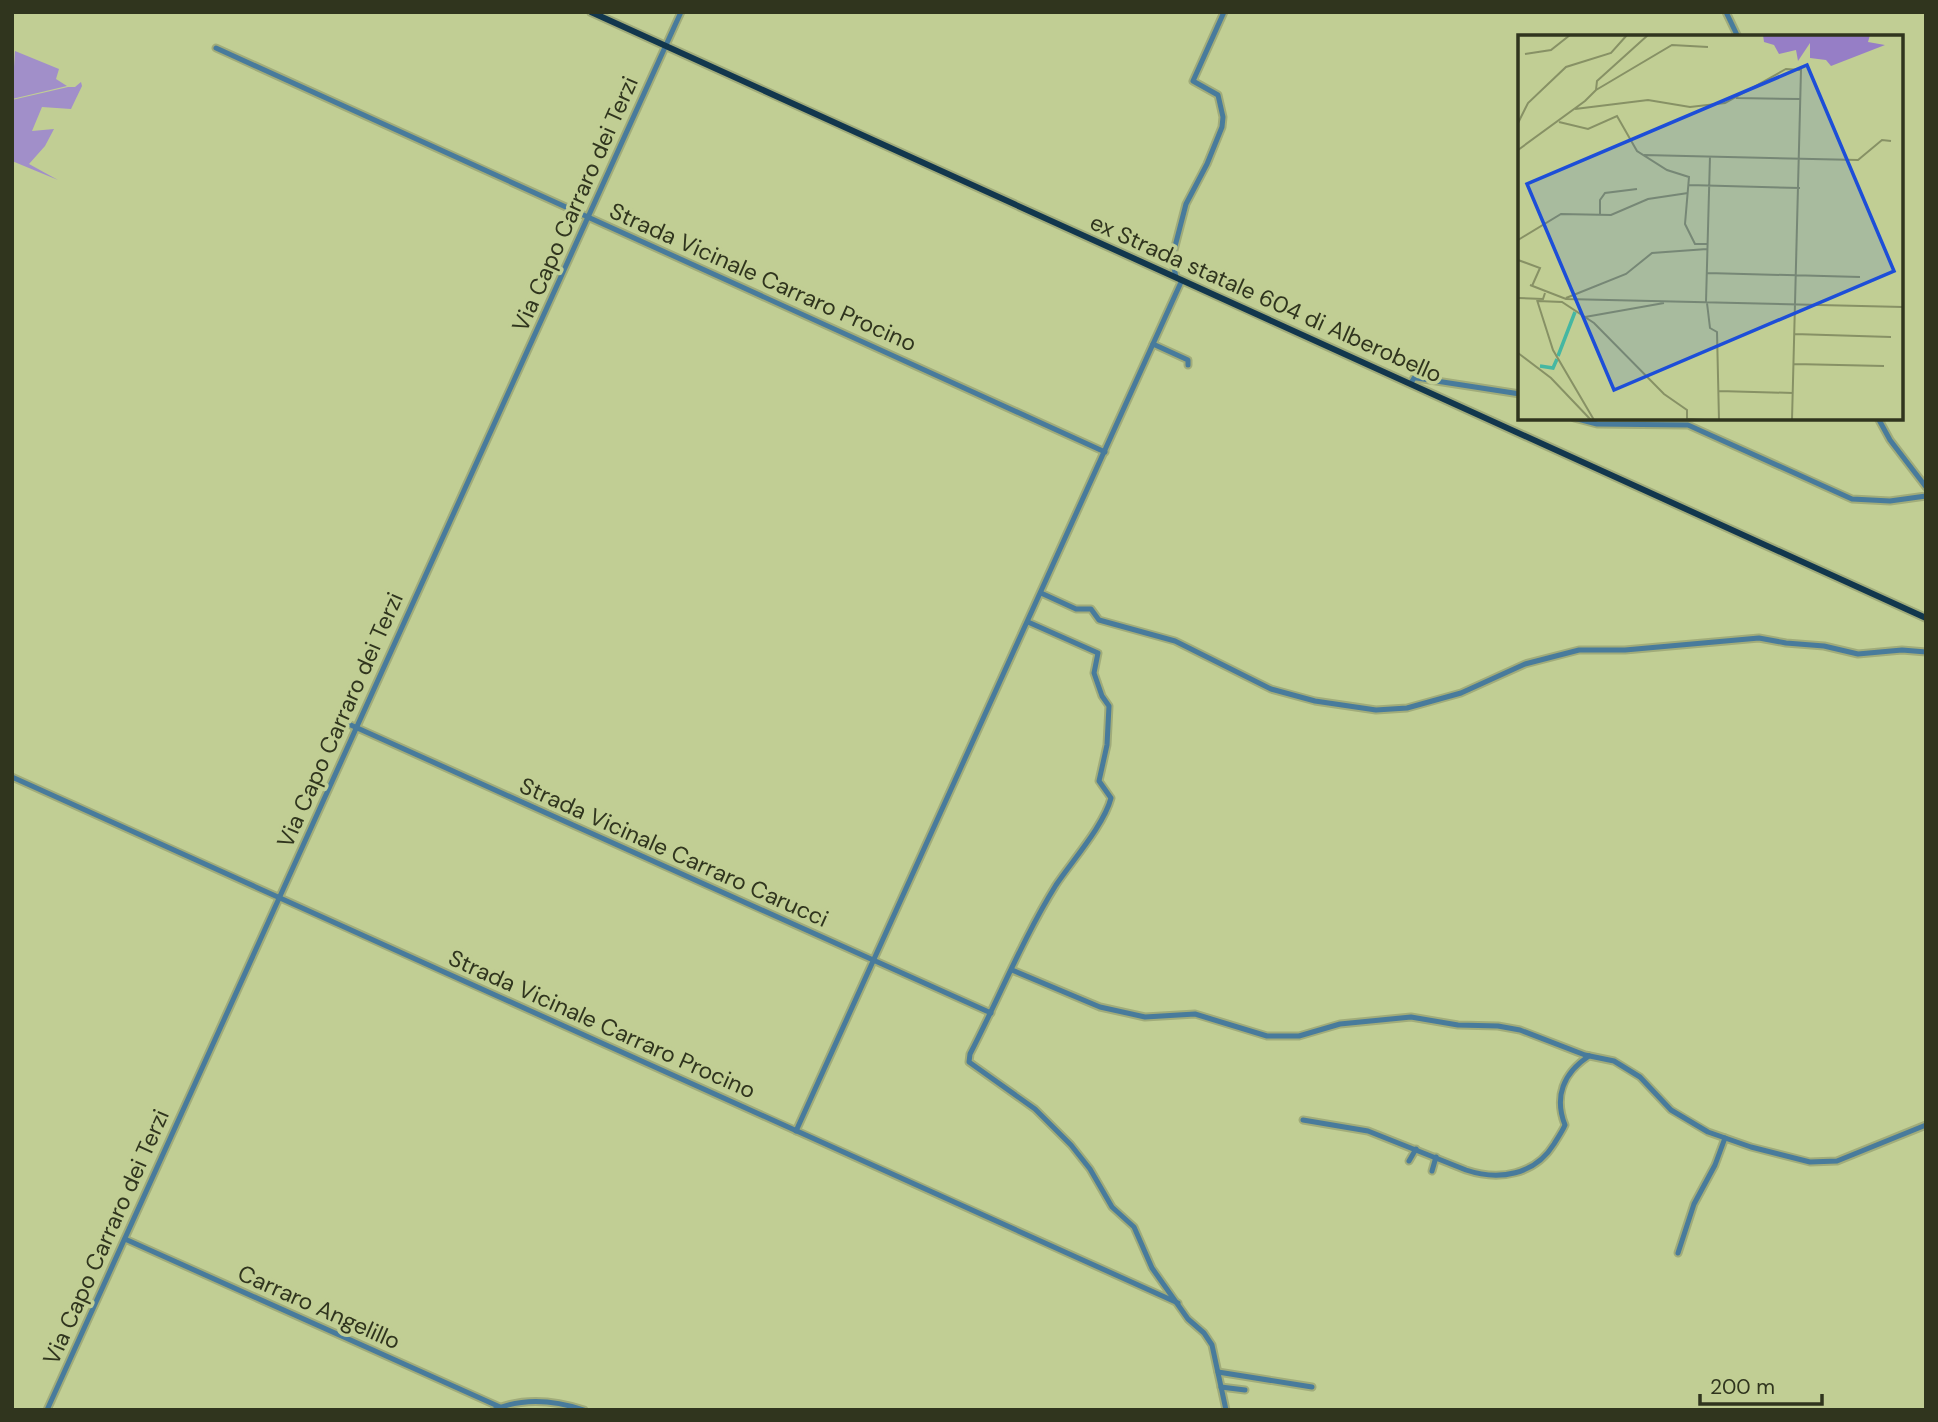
<svg xmlns="http://www.w3.org/2000/svg" width="1938" height="1422" font-family="'DM Sans',sans-serif">
<rect width="100%" height="100%" fill="#c1ce94"/>
<g fill="#a18fc9">
<path d="M15 51 59 69 56 79 67 86 12 99Z"/>
<path d="M81 82 82 86 71 109 42 107 32 131 54 129 45 146 29 164 58 180 12 161V100L68 87H75Z"/>
</g>
<g fill="none" stroke-linecap="round" stroke-linejoin="round">
<g stroke="#a1ac7a" stroke-width="9">
<g id="minor">
<path d="M1726 12 1738 37"/>
<path d="M216 48 1105 452"/>
<path d="M1176 277 1172 258 1186 204 1207 164 1222 127 1223 117 1218 95 1193 81 1224 12"/>
<path d="M1153 344 1188 360V365"/>
<path d="M1411 383 1414 378H1417L1520 394"/>
<path d="M1574 418 1597 424 1688 425 1852 499 1890 501 1926 496"/>
<path d="M1878 418 1890 440 1926 487"/>
<path d="M1041 593 1076 609H1091L1099 620 1175 641 1271 689 1315 701 1376 710 1407 708 1461 693 1525 664 1579 650H1625L1759 638 1786 643 1824 646 1858 654 1902 650 1926 652"/>
<path d="M1028 622 1098 653 1094 673 1102 696 1109 706 1107 745 1099 781 1111 798C1104 825 1072 861 1056 885 1023 938 999 998 970 1054L969 1062 1035 1109 1071 1145 1090 1169 1112 1207 1134 1227 1152 1268 1188 1319 1204 1333 1212 1345 1226 1410"/>
<path d="M344 722 991 1013"/>
<path d="M12 777 1178 1303"/>
<path d="M1012 970 1100 1007 1145 1017 1195 1014 1267 1036H1299L1340 1024 1411 1017 1458 1025 1498 1026 1520 1030 1585 1055 1614 1061 1640 1077 1671 1110 1708 1132 1751 1147 1810 1162 1837 1161 1926 1125"/>
<path d="M1303 1120 1368 1131 1466 1170C1499 1181 1535 1175 1554 1144 1558 1137 1562 1132 1565 1125 1554 1097 1563 1073 1589 1056"/>
<path d="M796 1131 1182 280"/>
<path d="M1409 1161 1416 1149"/>
<path d="M1432 1171 1436 1157"/>
<path d="M125 1239 500 1407"/>
<path d="M1678 1253 1694 1204 1715 1165 1725 1138"/>
<path d="M1218 1372 1312 1387"/>
<path d="M1221 1387 1245 1390"/>
<path d="M47 1410 681 12"/>
<path d="M494 1410C523 1397 554 1400 584 1410"/>
</g>
</g>
<g stroke="#a1ac7a" stroke-width="10">
<path id="major" d="M591 12 1926 618"/>
</g>
<use href="#minor" stroke="#487b9c" stroke-width="5"/>
<use href="#major" stroke="#12374d" stroke-width="6"/>
</g>
<g text-anchor="middle" stroke-width="7" stroke-linejoin="round" paint-order="stroke">
<g font-size="23" fill="#30351e" stroke="#c1ce94">
<text transform="translate(575 204) rotate(-66)" y="8">Via Capo Carraro dei Terzi</text>
<text transform="translate(763 277) rotate(24)" y="8">Strada Vicinale Carraro Procino</text>
<text transform="translate(1266 298) rotate(24)" y="8">ex Strada statale 604 di Alberobello</text>
<text transform="translate(340 720) rotate(-66)" y="8">Via Capo Carraro dei Terzi</text>
<text transform="translate(674 852) rotate(24)" y="8">Strada Vicinale Carraro Carucci</text>
<text transform="translate(602 1024) rotate(24)" y="8">Strada Vicinale Carraro Procino</text>
<text transform="translate(106 1237) rotate(-66)" y="8">Via Capo Carraro dei Terzi</text>
<text transform="translate(319 1307) rotate(24)" y="8">Carraro Angelillo</text>
</g>
</g>
<g transform="translate(1518 35)">
<rect width="385" height="385" fill="#c1ce94"/>
<path d="M245 0H352L350 7 367 10 313 31 308 25 292 23V8L280 26 278 15 261 19 256 10 246 7Z" fill="#967ec6"/>
<path fill="none" stroke="#45b7a2" stroke-width="3.5" d="M40 321 57 277M22 331 35 333 39 324"/>
<path fill="none" stroke="#879165" stroke-width="2" d="M7 19 33 15 52 0M78 55 154 10 190 12M218 63 282 64M57 74 130 65 172 72 207 68 268 34 283 35 274 385M41 87 70 94 99 81 119 116 149 135 171 142 167 189 177 209H189M0 88 10 68 48 32 93 18 109 0M0 115 67 66 78 55 79 46 130 0M126 120 340 125 364 105 373 106M171 150 282 153M82 181V165L87 158 119 154M0 205 43 179 93 180 130 164 170 158M0 225 22 233 14 251M189 238 342 242M12 250 48 264 385 272M0 263 25 264 27 258M48 263 108 239 134 218 189 214M19 265 35 315 76 385M20 266 44 267 76 288 146 359 169 375V384L186 385M188 267 192 121M189 268 192 293 199 297 201 385M67 282 146 268M276 299 373 302M0 318 33 343 73 385M276 329 366 331M201 356 275 358"/>
<path fill="#1d4ed8" fill-opacity="0.15" stroke="#1d4ed8" stroke-width="3.5" d="M289 30 376 236 96 355 9 149Z"/>
<rect width="385" height="385" fill="none" stroke="#30351e" stroke-width="3.5"/>
</g>
<rect width="1938" height="1422" fill="none" stroke="#30351e" stroke-width="28"/>
<path d="M1700 1394v10h122v-10" fill="none" stroke="#30351e" stroke-width="3.5"/>
<text x="1710" y="1394" font-size="21" fill="#30351e" stroke="#c1ce94" stroke-width="5" paint-order="stroke">200 m</text>
</svg>
